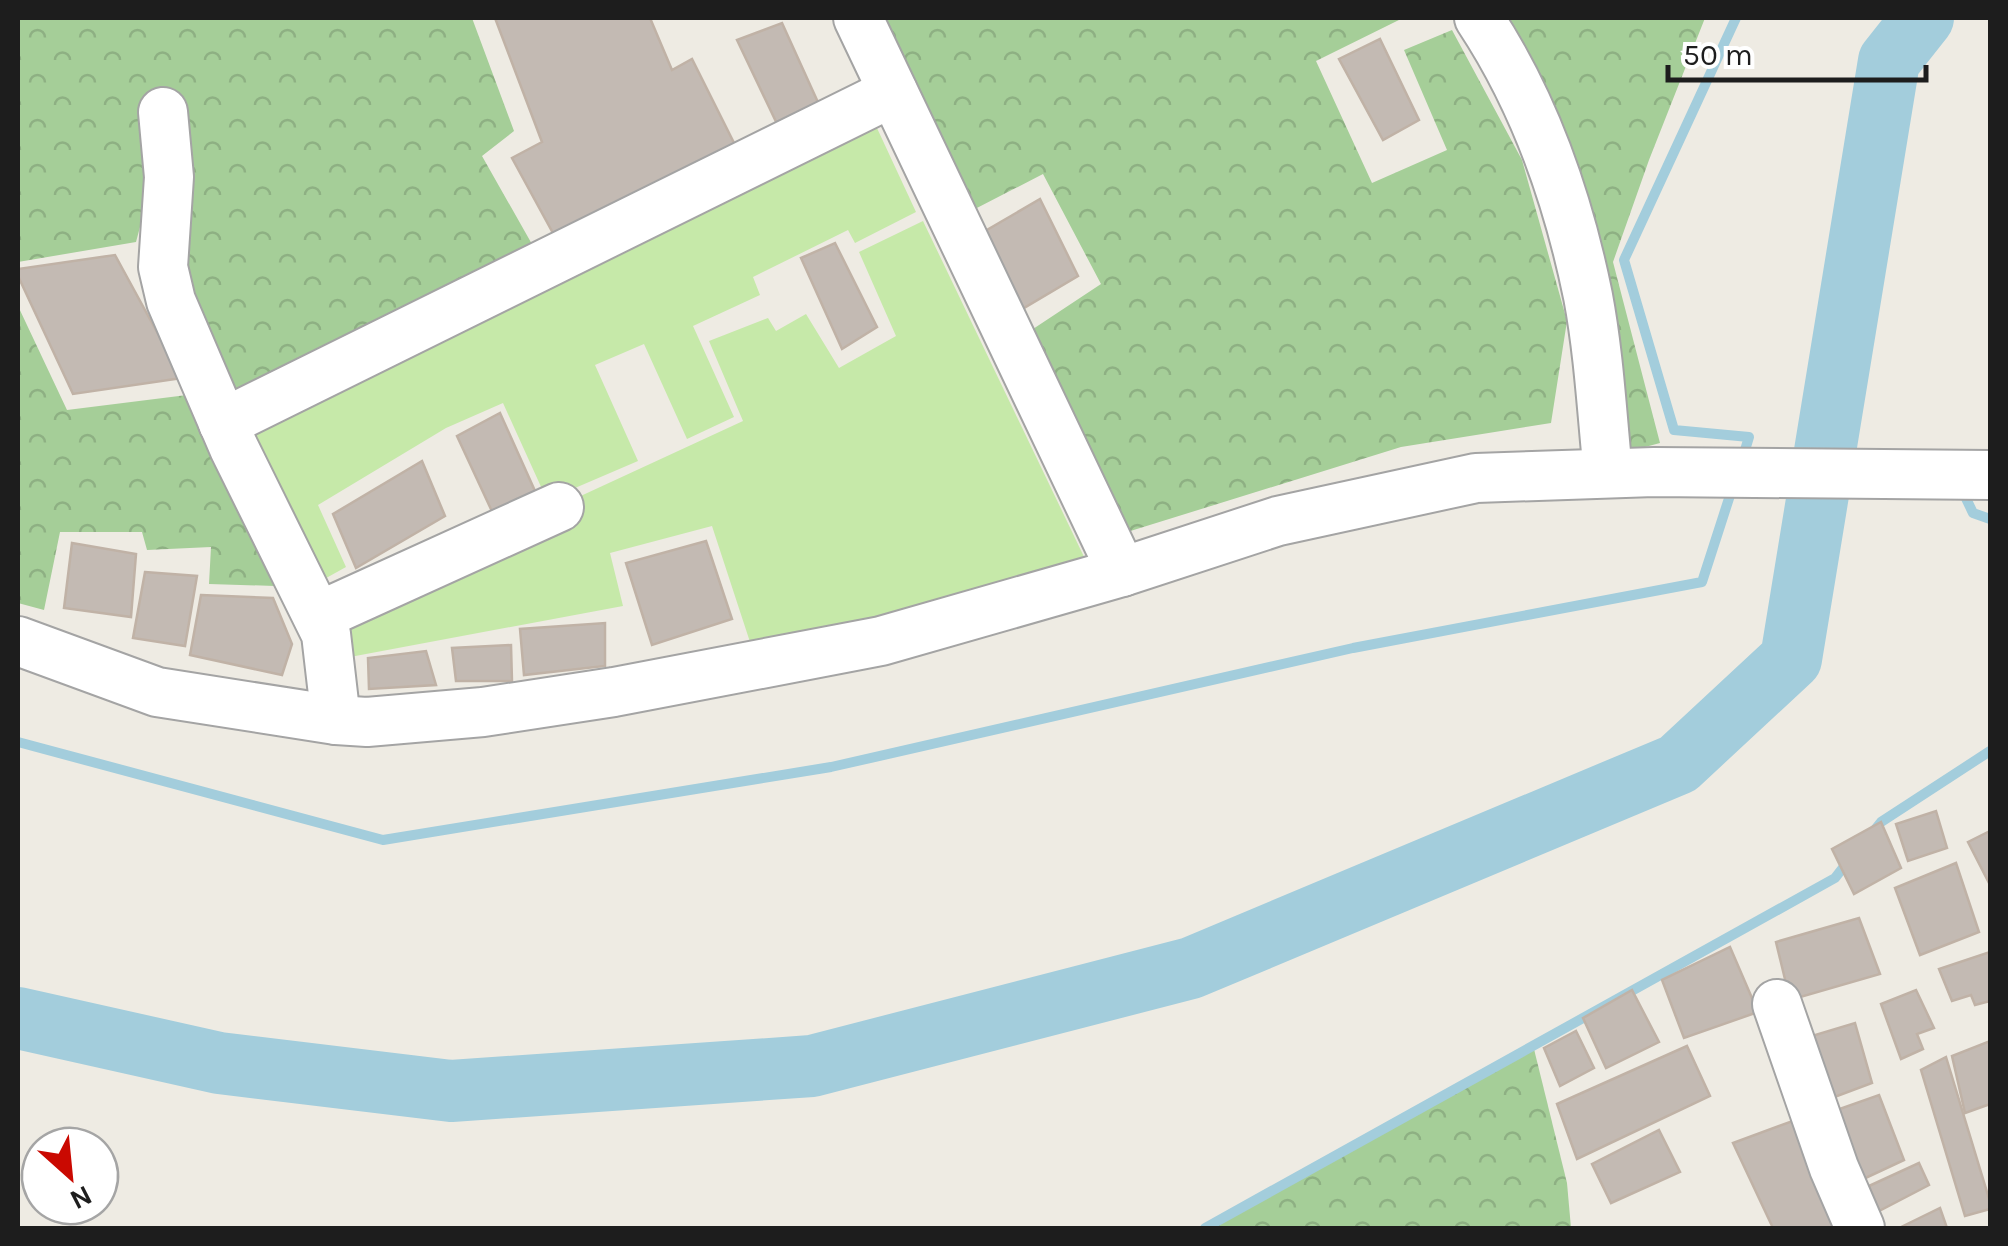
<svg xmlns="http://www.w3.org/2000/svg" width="2008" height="1246" font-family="Karla,sans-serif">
<defs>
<pattern id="forest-crowns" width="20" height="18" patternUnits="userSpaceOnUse" patternTransform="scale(2.5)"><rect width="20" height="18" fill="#a5ce98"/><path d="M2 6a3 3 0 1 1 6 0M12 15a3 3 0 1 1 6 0" fill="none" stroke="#8eb083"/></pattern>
</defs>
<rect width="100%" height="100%" fill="#eeebe3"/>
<g fill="#c6e9a9">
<path d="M870 113 916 212 855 243 848 230 753 277 760 295 693 326 734 417 687 439 644 344 595 365 638 461 547 500 503 403 446 428 318 505 346 567 310 587 230 424Z"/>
<path d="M923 221 1086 561 861 624 750 642 712 526 610 553 623 606 350 657 337 626 580 519 572 500 743 421 709 341 768 318 776 331 806 314 839 368 896 336 859 252Z"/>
</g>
<g fill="url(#forest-crowns)">
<path d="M18 18H472L514 131 482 156 537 253 233 405 185 298 192 199 175 96 136 242 18 262Z"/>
<path d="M880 18H1403L1316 61 1372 183 1447 150 1404 50 1452 30 1522 160 1567 321 1551 423 1401 447 1124 533 1033 329 1101 284 1043 174 973 210Z"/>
<path d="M1503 18H1705L1649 160 1613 262 1660 443 1619 454 1615 308 1590 208Z"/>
<path d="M18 306 67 410 187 395 275 586 209 584 211 547 147 550 142 532H60L44 610 18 603Z"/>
<path d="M1533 1045 1567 1183 1571 1228H1205Z"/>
</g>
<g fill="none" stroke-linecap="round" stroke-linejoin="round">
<g stroke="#a3cddc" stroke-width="10">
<path d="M1736 18 1624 260 1674 430 1749 437 1742 460"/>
<path d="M1962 490 1973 513 1990 519"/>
<path d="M18 742 383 840 831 767 1353 648 1702 582 1733 486"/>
<path d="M1873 832 1881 822 1990 751"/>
<path d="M1205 1228 1835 878 1849 860"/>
</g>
<path stroke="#a3cddc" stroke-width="62" d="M18 1018 219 1063 451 1091 812 1066 1191 968 1678 764 1791 659 1889 61 1923 18"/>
</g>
<g fill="#c3bab3" stroke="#c0b2a6" stroke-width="2.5">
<path d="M495 18H650L672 70 692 59 739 153 559 244 512 158 542 142Z"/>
<path d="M782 23 821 109 780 130 737 40Z"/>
<path d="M1380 39 1419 120 1383 140 1339 59Z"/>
<path d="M1040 199 1078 276 1014 314 980 234Z"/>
<path d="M835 243 877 327 842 349 801 258Z"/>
<path d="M115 255 182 378 73 394 18 276V269Z"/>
<path d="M500 413 539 500 496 520 457 436Z"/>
<path d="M422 461 445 516 356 568 333 514Z"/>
<path d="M706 541 732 619 652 645 626 563Z"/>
<path d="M72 543 136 554 131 617 64 608Z"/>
<path d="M145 572 197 576 185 646 133 638Z"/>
<path d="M201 595 273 598 292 644 282 675 190 655Z"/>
<path d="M605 623V666L524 675 520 629Z"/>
<path d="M511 645 512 681H456L452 648Z"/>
<path d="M426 651 436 685 369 689 368 658Z"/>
<path d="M1936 811 1947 848 1908 861 1896 824Z"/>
<path d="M1881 822 1901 868 1854 894 1832 849Z"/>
<path d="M1990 831V885L1968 842Z"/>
<path d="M1956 863 1979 932 1920 955 1895 888Z"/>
<path d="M1859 918 1880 974 1790 1000 1776 942Z"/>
<path d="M1730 947 1758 1012 1684 1038 1662 980Z"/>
<path d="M1990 952V1001L1975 1005 1971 995 1952 1001 1939 969Z"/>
<path d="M1632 990 1659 1042 1606 1068 1583 1018Z"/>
<path d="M1916 990 1934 1028 1917 1034 1923 1049 1901 1059 1881 1004Z"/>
<path d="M1855 1023 1872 1083 1821 1102 1805 1038Z"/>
<path d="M1576 1031 1594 1068 1560 1086 1544 1048Z"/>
<path d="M1990 1041V1104L1965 1113 1952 1056Z"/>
<path d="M1687 1046 1710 1096 1577 1159 1557 1104Z"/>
<path d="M1946 1057 1990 1202V1209L1965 1216 1921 1070Z"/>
<path d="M1879 1095 1904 1160 1857 1182 1831 1112Z"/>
<path d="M1798 1119 1837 1228H1773L1733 1143Z"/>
<path d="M1659 1130 1680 1172 1611 1203 1592 1164Z"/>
<path d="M1919 1163 1929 1185 1879 1211 1869 1186Z"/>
<path d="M1940 1208 1947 1228H1899Z"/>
</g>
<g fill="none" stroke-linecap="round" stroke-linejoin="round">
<g stroke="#a4a4a4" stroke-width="52">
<g id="minor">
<path d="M858 18 1122 572"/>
<path d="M1479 18C1534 101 1568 198 1588 296 1599 354 1602 414 1608 473"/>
<path d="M163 112 169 177 163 267 171 301 234 448 326 634 336 720"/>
<path d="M223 423 893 92"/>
<path d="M319 616 559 507"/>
<path d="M18 641 157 692 336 720 367 722 483 712 614 692 881 641 1122 572 1278 521 1476 478 1654 472 1990 475"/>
<path d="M1777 1004 1834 1168 1860 1228"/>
</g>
</g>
<use href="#minor" stroke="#fff" stroke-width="48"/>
</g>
<rect width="2008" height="1246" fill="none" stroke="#1d1d1d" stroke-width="40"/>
<g transform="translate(70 1176) rotate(153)"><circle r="48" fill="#ffffff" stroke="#a5a5a5" stroke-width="2.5"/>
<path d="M0-8L18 38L0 25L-18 38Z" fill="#ca0901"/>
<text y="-15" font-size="28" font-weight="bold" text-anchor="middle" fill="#1d1d1d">N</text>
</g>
<path d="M1668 65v15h258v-15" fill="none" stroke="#1d1d1d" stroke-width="5"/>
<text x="1683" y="65" font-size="30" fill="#1d1d1d" stroke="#ffffff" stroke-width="8" paint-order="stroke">50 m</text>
</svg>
